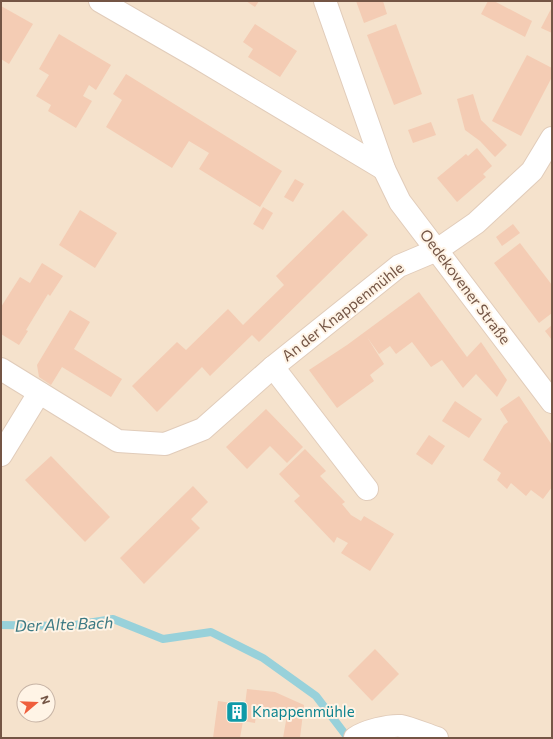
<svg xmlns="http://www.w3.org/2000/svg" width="553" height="739" font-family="Commissioner,sans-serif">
<rect width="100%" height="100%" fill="#fdf0de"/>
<path fill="#f5e2cc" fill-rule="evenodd" d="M1 1H552V738H1ZM24 691H48V715H24Z"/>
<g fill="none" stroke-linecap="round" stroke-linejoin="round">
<path stroke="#98d1da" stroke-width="8" d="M1 625 68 626 113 619 163 639 211 632 263 658 316 696 348 738"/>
</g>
<g fill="#f4ccb4">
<path d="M246 1H259L255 7Z"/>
<path d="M356 1H383L387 14 364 23Z"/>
<path d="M488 1H494L532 21 525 37 481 14Z"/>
<path d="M1 6 33 24 9 64 1 59Z"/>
<path d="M552 7V33L541 28Z"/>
<path d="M255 24 297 51 280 77 248 57 253 49 243 42Z"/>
<path d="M396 24 422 94 394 105 367 35Z"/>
<path d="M59 34 111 65 96 90 89 85 83 96 92 101 76 128 48 111 51 105 36 96 49 75 39 69Z"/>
<path d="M527 55 552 68V77L521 136 492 121Z"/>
<path d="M126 74 282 171 260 207 199 169 209 153 189 141 172 168 106 127 122 100 113 94Z"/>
<path d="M473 94 481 120 507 145 495 157 480 141 465 130 457 99Z"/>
<path d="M431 122 436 135 413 143 408 130Z"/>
<path d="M477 148 492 166 483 174 486 177 457 202 437 178 466 154 468 156Z"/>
<path d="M295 179 304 184 293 202 284 197Z"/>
<path d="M263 207 273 213 263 230 253 224Z"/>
<path d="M80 210 117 233 95 268 59 245Z"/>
<path d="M343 210 368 235 259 342 252 335 210 376 202 367 157 412 132 386 177 342 186 350 228 309 243 325 284 285 276 276Z"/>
<path d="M513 224 520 233 502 246 496 237Z"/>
<path d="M520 243 552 285V313L539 323 494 263Z"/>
<path d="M42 263 63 276 50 296 48 294 26 330 28 331 19 345 1 334V307L20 277 30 283Z"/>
<path d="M419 292 467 357 481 342 507 380 497 397 476 374 463 388 442 360 431 367 412 342 396 354 390 346 379 354 367 337 384 364 370 375 374 381 337 408 309 370 347 345Z"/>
<path d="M70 310 90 322 74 349 122 379 111 397 62 367 51 385 39 377 37 365Z"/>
<path d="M552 325V340L545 331Z"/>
<path d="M519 396 552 445V487L543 499 531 490 526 496 511 483 507 489 497 480 501 473 483 460 504 425 508 422 500 409Z"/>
<path d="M455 401 482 419 469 438 442 421Z"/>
<path d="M266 409 303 447 287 463 270 446 247 469 226 447Z"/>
<path d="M429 435 445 446 432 465 416 454Z"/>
<path d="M305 449 326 471 320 476 345 502 342 504 351 515 361 521 364 516 394 534 370 571 341 553 348 543 337 537 334 543 294 501 300 496 279 474Z"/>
<path d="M51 456 110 517 85 542 25 480Z"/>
<path d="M193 486 208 502 191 519 200 528 144 584 120 558Z"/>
<path d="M375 649 399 674 372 701 348 676Z"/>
<path d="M247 689 275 692 304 705 300 738H283L287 715 273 710 257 708 255 723 243 721 240 738H213L218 701 245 705Z"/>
</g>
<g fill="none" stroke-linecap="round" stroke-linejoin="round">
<g stroke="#e1ccba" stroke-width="24">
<g id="minor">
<path d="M100 1 197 57 384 169"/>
<path d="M325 1 384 169 400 202 552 402"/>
<path d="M273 367 367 489"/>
<path d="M1 369 118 441 165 444 203 429 273 367 399 266 437 250 476 223 532 171 552 138"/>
<path d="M1 455 39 393"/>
<path d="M355 738C365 731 389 725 401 726 411 728 427 735 437 738"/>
</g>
</g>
<use href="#minor" stroke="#fff" stroke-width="22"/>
</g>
<defs>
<g id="building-square" transform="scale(1.15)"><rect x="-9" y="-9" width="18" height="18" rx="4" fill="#0f9aa8" stroke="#fff4e6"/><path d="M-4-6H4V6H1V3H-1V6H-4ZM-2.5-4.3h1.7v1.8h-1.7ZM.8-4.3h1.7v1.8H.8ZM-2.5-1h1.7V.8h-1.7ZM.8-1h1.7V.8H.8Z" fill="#fff"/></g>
</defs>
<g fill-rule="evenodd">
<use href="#building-square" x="237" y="712"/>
</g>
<g text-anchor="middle" stroke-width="4" stroke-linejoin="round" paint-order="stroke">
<g font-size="15" fill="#745545" stroke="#fff4e6">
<text transform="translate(465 287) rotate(53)" y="5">Oedekovener Straße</text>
<text transform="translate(343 312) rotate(-38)" y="5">An der Knappenmühle</text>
</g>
<g font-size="15" fill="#0d838f" stroke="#fff4e6" text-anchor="start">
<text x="252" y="717">Knappenmühle</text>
</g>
<g font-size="16" font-style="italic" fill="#3b7983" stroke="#fff4e6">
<text transform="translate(64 624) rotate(-2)" y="6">Der Alte Bach</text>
</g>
</g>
<rect width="553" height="739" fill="none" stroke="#745545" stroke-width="4"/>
<g transform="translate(36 703) rotate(71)"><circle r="19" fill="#fff4e6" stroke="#c7b4a6"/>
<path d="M0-3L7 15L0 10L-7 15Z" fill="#ef5e3c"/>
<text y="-6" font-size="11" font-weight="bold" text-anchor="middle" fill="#745545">N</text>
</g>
</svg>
